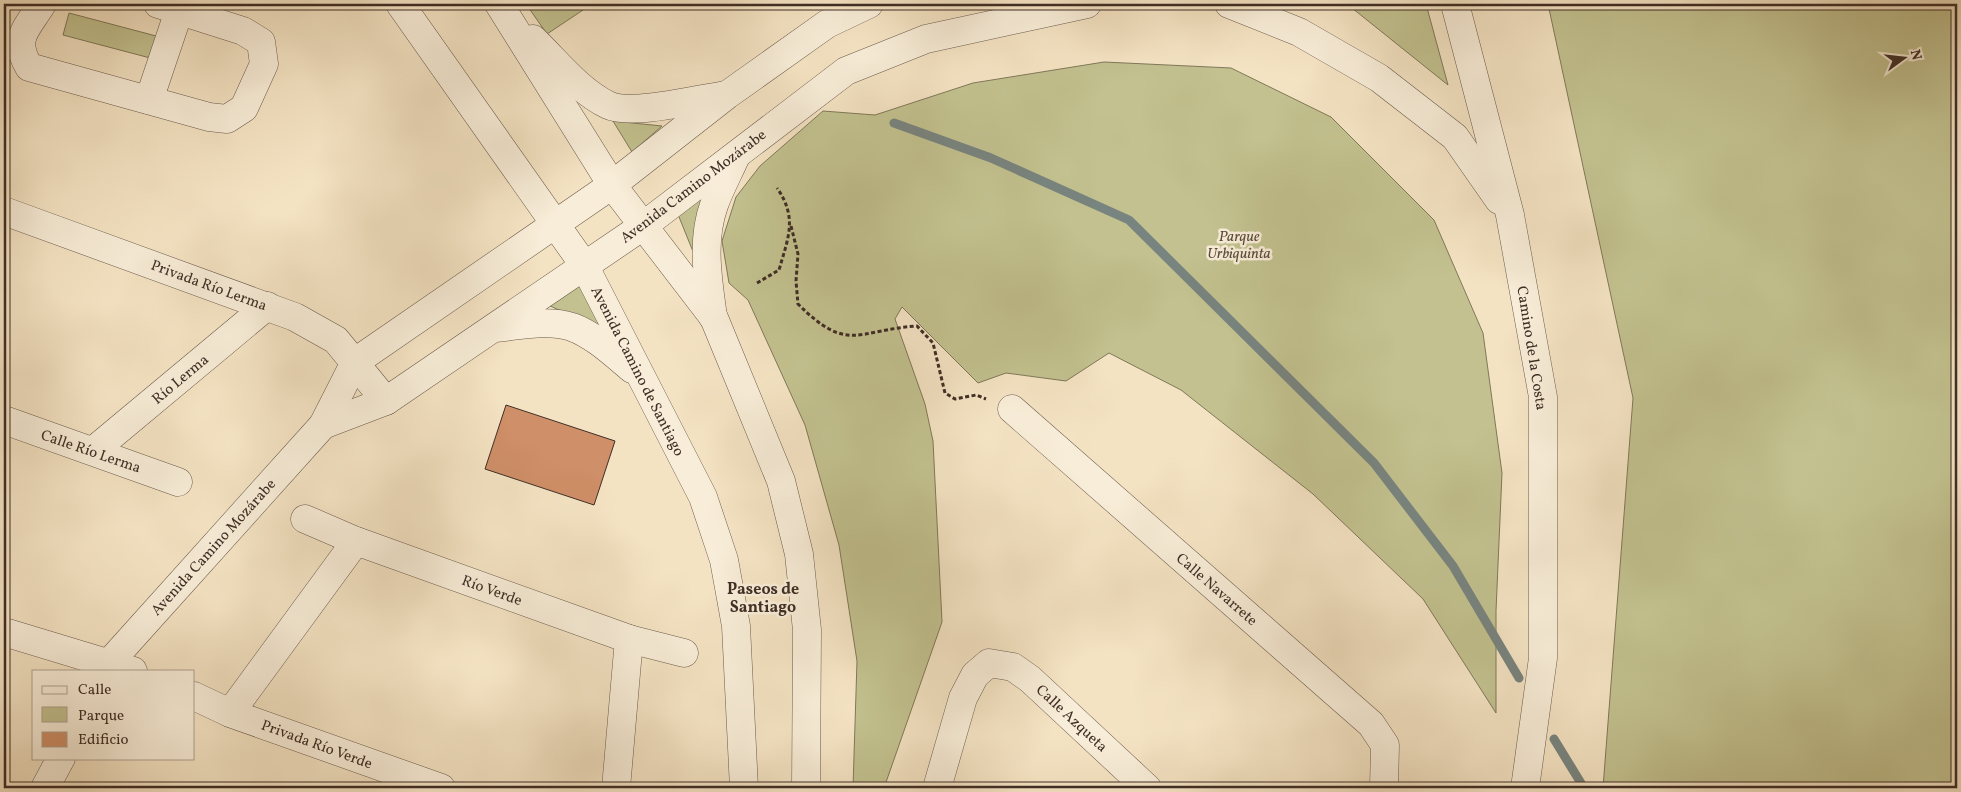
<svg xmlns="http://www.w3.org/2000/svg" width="1961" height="792" font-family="Vollkorn,serif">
<rect width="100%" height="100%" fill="#f4e3c3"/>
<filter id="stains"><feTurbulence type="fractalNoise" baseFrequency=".004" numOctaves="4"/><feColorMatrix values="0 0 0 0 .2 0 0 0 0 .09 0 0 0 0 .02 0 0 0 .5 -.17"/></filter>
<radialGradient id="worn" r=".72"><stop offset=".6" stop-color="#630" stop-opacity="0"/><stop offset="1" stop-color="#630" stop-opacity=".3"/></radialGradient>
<g fill="#c2c18f" stroke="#80785a">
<path d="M526 4H587L589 6 547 34Z"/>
<path d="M1347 4H1426L1448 85Z"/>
<path d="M1548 4H1957V788H1603L1633 398Z"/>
<path d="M69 13 160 37 154 59 63 35Z"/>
<path d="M1104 62 1231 68 1331 117 1434 220 1483 333 1502 473 1496 611V713L1423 599 1313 494 1181 390 1109 353 1066 381 1006 373 978 383 902 307 895 319 925 404 933 441 942 622 884 788H853L857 661 839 545 805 425 748 300 729 283 722 241 736 197 760 166 823 111 875 115 973 83Z"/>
<path d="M613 121 662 126 632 152Z"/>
<path d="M702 191 694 254 677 212Z"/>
<path d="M577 282 605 331 548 305Z"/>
</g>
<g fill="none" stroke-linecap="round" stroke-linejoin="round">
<g stroke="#78847f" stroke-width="9">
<path d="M894 123 991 158 1129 220 1374 463 1453 566 1519 678"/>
<path d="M1554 739 1584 788"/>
</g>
</g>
<path fill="#cf8f68" stroke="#3f2e26" d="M506 405 615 441 594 505 485 469Z"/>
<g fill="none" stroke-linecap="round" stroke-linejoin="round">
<g stroke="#6c5b4d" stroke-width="29">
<g id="minor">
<path d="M42 4C26 30 12 38 29 67L209 117 227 119 244 108 264 64 261 42 243 31 158 4"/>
<path d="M400 4 584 265 703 497 724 560 736 626 744 788"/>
<path d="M499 4 612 185 714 318 781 481 799 554 807 630 806 788"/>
<path d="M1229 4 1299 32 1379 78 1455 137 1499 200"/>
<path d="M1455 4 1510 215 1543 397V658L1525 788"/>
<path d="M533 39C556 61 579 91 608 105 630 116 699 99 726 95"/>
<path d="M149 100 179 11 188 4"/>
<path d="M4 211 295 317 336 340 386 401"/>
<path d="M713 317C708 280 701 241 714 205 720 188 729 172 736 156"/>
<path d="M494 328C519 326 547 319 572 327 594 335 614 354 632 369"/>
<path d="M1012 409 1371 724 1385 745 1384 788"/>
<path d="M4 420 178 482"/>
<path d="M323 425 386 401 643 226 846 71 926 39 1087 4"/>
<path d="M93 451 267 306"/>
<path d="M305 519 356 541 629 639 684 653"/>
<path d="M4 632 133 671"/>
<path d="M105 671 109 663 323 425 355 362 612 185 727 95 827 24 869 4"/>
<path d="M194 696 230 713 441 788"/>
<path d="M230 713 356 541"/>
<path d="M45 788 61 758"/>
<path d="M616 788 629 639"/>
<path d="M937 788 963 698 975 675 989 663 1013 667 1030 679 1147 788"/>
</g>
</g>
<g stroke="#3f2e26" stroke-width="3" stroke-dasharray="4 2.5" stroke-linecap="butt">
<path d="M791 226 798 254 796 281 798 304C848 354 857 330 917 326L933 343 945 393 955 399 976 395 986 399"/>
<path d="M757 283 779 270C788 238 798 218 777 188"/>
</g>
<use href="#minor" stroke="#f8edd8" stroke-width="28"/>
</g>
<g text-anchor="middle" stroke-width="5" stroke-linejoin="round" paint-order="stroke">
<g font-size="15" fill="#3f2e26" stroke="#f8edd8">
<text transform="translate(693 186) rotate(-37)" y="5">Avenida Camino Mozárabe</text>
<text transform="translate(209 285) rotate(20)" y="5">Privada Río Lerma</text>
<text transform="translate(1532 348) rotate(81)" y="5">Camino de la Costa</text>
<text transform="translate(638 371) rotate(63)" y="5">Avenida Camino de Santiago</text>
<text transform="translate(180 379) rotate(-40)" y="5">Río Lerma</text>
<text transform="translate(91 451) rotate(19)" y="5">Calle Río Lerma</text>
<text transform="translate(213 547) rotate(-48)" y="5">Avenida Camino Mozárabe</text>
<text transform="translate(1217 589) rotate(41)" y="5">Calle Navarrete</text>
<text transform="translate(492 590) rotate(20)" y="5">Río Verde</text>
<text transform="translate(1072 718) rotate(43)" y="5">Calle Azqueta</text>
<text transform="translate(317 744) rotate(20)" y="5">Privada Río Verde</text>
</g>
<g font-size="15" font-style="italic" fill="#594b3b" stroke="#f8edd8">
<text x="1239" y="241">Parque<tspan x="1239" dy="17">Urbiquinta</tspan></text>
</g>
<g font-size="16" font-weight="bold" fill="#3f2e26" stroke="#f8edd8">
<text x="763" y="594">Paseos de<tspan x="763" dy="18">Santiago</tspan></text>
</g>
</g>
<rect width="1961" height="792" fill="none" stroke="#f4e3c3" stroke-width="20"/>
<rect x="5" y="5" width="1951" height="782" fill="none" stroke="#3f2e26" stroke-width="2.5"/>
<rect x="10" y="10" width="1941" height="772" fill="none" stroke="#3f2e26"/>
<rect x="32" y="670" width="162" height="90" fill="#f8edd8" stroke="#aea191"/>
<rect x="42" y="686" width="25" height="8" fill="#f8edd8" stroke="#aea191"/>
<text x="78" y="694" font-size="15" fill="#3f2e26">Calle</text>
<rect x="42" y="707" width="25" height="15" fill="#c2c18f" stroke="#aea191"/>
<text x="78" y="720" font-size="15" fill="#3f2e26">Parque</text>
<rect x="42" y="732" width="25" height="15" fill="#cf8f68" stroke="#aea191"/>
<text x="78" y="744" font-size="15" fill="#3f2e26">Edificio</text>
<g transform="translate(1904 58) rotate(75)" stroke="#f8edd8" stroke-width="4" paint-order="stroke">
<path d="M0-4L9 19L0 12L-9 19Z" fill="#3f2e26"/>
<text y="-8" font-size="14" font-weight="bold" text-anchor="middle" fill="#3f2e26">N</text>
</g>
<rect width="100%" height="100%" filter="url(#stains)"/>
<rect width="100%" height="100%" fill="url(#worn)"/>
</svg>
